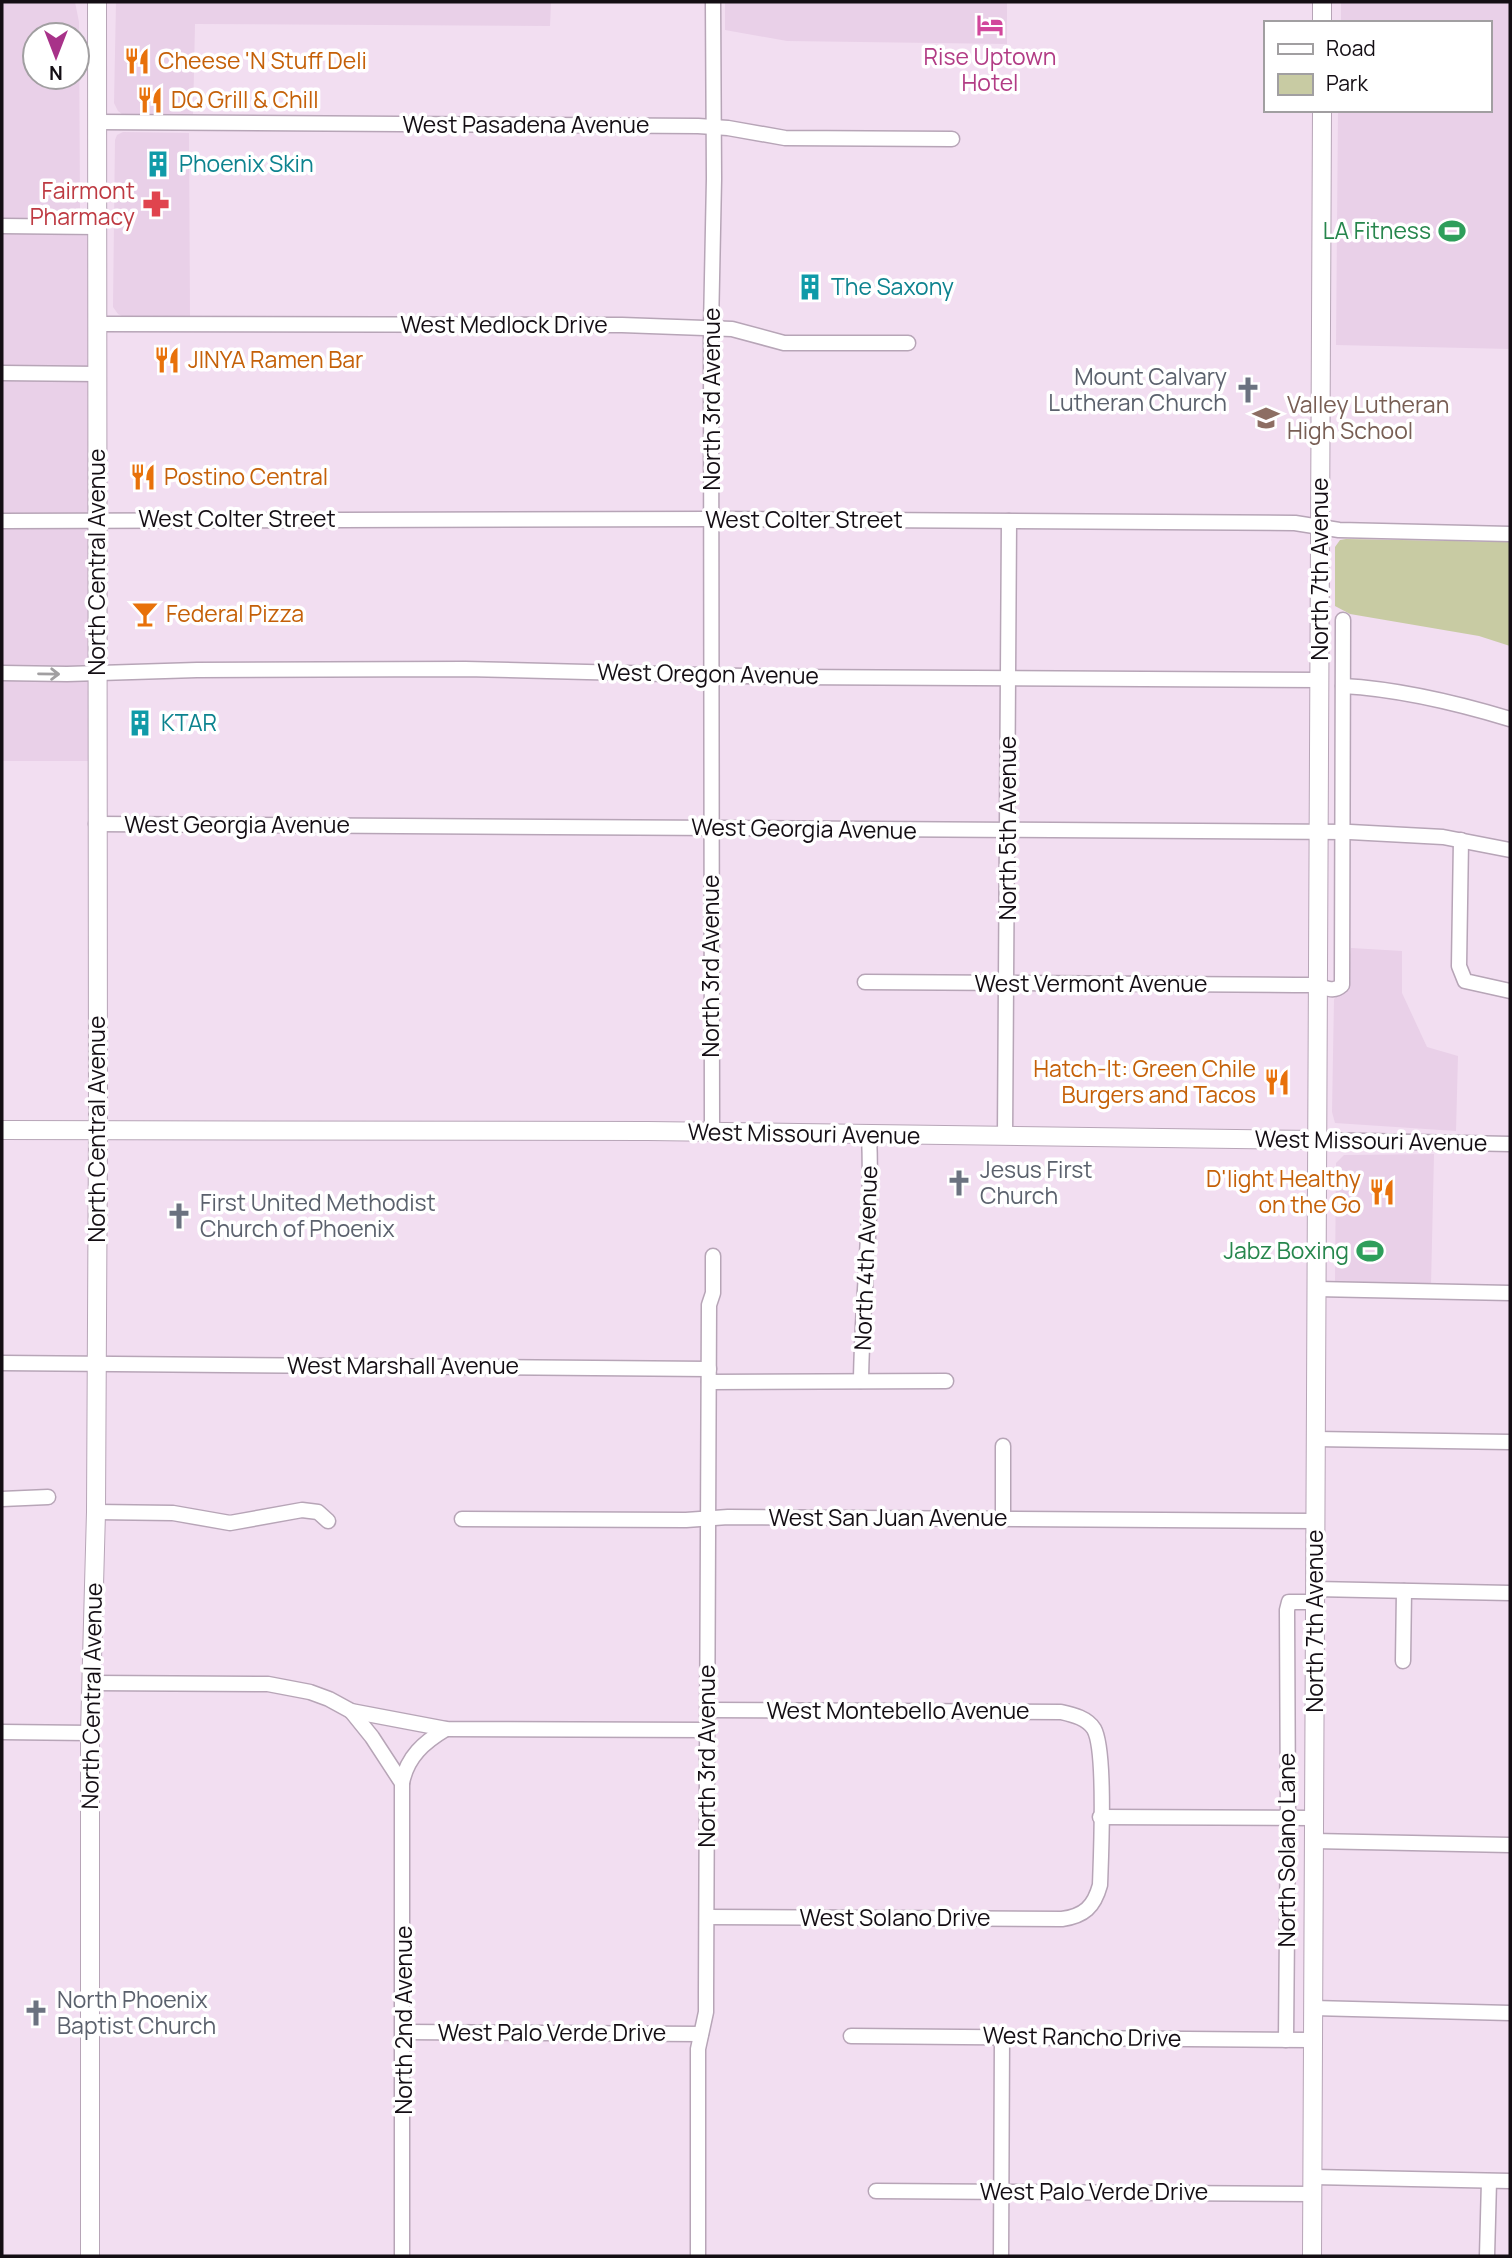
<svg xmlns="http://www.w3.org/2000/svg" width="1512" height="2258" font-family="Manrope,sans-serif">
<rect width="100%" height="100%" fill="#f2def1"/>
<g fill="#e9d0e8" fill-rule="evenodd">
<path d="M2 2H75L79 22 80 213 75 219 69 220H2ZM35 35H77V77H35Z"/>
<path d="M116 2H551L550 26 195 24 193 116 122 114 118 111 114 103Z"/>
<path d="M725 2H1007V44L787 41 725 30Z"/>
<path d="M1341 2H1510V349L1336 345 1338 110H1489V23H1341Z"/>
<path d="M123 132 189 133 190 316H122L118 314 113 307 115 140 117 135Z"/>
<path d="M2 233 98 236 96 761H2Z"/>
<path d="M1351 948 1402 951V993L1427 1047 1458 1056 1456 1131 1335 1123 1332 1112 1334 999 1345 989Z"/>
<path d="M1434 1154 1431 1285 1335 1282 1336 1163 1344 1155Z"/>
</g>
<path fill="#c8cba3" d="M1346 539 1510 542V646L1479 636 1350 614 1335 606V547L1340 540Z"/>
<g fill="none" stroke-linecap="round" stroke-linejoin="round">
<g stroke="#b7a5b7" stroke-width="17">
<g id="minor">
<path d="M98 122 698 126 728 128 785 138 952 139"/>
<path d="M2 226 98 227"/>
<path d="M98 324 622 325 732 329 784 343H908"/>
<path d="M2 373 98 374"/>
<path d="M2 521 711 519 1295 523 1339 530 1510 534"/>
<path d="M2 673 67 674 197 670 465 669 788 677 1320 680"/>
<path d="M1343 686C1399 689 1457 703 1510 719"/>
<path d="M96 824 1350 832 1443 837 1510 850"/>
<path d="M1461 840 1459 966 1465 981 1510 991"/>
<path d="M865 982 1295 985C1301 985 1308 985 1314 985 1325 986 1332 994 1342 985L1343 620"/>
<path d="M712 1133 711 328 714 179 713 2"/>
<path d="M1005 1136 1009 521"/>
<path d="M1316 1140 1510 1144"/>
<path d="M1316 1289 1510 1293"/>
<path d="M2 1363 709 1369"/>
<path d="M861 1381C862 1299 873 1217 869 1135"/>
<path d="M709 1382 946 1381"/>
<path d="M1315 1439 1510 1442"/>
<path d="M1003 1446V1519"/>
<path d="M2 1499 48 1497"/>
<path d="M96 1512 173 1513 230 1523 302 1510 318 1512 328 1521"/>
<path d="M462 1519 686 1520 728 1517 858 1518 1315 1521"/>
<path d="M1315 1589 1510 1593"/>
<path d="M1403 1661 1404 1591"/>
<path d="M91 1683 268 1684 310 1692 329 1699 351 1711 446 1729 708 1730"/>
<path d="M351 1711 372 1737 402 1783V2256"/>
<path d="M2 1732 90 1733"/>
<path d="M402 1783C407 1757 424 1742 446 1729"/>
<path d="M1100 1817 1314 1818"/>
<path d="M1314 1841 1510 1845"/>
<path d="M707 1917 1062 1919C1084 1916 1094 1907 1100 1885 1101 1856 1106 1750 1094 1729 1087 1718 1074 1715 1061 1712L708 1710"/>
<path d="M1313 2008 1510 2013"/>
<path d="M404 2032 701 2034"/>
<path d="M851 2036 1313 2040"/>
<path d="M1286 2040 1288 1817 1287 1610 1289 1602H1315"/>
<path d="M1313 2177 1510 2181"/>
<path d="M876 2191 1313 2194"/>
<path d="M698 2256V2049L706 2012V1993L709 1305 713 1293V1256"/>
<path d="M1001 2256 1002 2036"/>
<path d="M1487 2256 1489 2181"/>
</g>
</g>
<g stroke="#b7a5b7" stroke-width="20">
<g id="major">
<path d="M1322 23V2"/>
<path d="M2 1130 648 1131 1316 1140"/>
<path d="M90 2256V1733L96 1512 98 1130 97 2"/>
<path d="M1312 2256 1322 110"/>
</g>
</g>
<use href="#minor" stroke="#fff" stroke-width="14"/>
<use href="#major" stroke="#fff" stroke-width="18"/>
</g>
<defs><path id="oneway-shaft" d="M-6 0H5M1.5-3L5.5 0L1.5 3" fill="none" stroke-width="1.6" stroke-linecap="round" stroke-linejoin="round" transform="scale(1.75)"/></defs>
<use stroke="#a19fa1" href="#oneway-shaft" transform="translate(49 674) rotate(1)"/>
<defs>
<g id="hotel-bare" transform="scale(2.1)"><path d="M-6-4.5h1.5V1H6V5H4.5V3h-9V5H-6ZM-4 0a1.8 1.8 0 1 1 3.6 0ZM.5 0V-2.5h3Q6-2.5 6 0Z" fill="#d1479c" stroke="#fff" stroke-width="2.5" paint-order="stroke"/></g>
<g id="restaurant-bare" transform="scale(2.1)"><path d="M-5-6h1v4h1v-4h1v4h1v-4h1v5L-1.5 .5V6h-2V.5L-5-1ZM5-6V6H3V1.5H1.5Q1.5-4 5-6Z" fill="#e8710a" stroke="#fff" stroke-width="2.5" paint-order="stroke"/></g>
<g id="building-bare" transform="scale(2.1)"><path d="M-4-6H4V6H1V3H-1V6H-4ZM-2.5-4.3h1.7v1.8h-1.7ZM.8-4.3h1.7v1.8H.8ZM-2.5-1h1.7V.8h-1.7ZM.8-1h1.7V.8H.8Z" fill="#0f9aa8" stroke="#fff" stroke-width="2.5" paint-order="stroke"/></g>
<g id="pharmacy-bare" transform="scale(2.1)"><path d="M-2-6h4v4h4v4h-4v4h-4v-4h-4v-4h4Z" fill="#e0444e" stroke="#fff" stroke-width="2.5" paint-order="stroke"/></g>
<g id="stadium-bare" transform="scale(2.1)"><path d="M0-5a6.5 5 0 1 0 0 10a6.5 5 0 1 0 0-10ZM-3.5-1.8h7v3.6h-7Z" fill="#2e9e5b" stroke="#fff" stroke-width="2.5" paint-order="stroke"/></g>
<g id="church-bare" transform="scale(2.1)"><path d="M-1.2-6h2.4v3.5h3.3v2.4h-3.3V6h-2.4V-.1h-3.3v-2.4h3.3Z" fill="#6b7280" stroke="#fff" stroke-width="2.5" paint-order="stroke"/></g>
<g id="school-bare" transform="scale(2.1)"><path d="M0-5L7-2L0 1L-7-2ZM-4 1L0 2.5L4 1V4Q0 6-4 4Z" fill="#8d6e63" stroke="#fff" stroke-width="2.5" paint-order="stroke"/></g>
<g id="bar-bare" transform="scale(2.1)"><path d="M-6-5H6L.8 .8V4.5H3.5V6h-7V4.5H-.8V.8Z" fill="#e8710a" stroke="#fff" stroke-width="2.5" paint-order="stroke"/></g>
</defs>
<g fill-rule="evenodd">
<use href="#hotel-bare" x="990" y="25"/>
<use href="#restaurant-bare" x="137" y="61"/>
<use href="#restaurant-bare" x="150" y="100"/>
<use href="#building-bare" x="158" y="164"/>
<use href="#pharmacy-bare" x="156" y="204"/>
<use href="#stadium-bare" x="1452" y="231"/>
<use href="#building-bare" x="810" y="287"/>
<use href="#restaurant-bare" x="167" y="360"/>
<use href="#church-bare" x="1248" y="390"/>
<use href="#school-bare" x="1266" y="418"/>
<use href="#restaurant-bare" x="143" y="477"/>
<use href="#bar-bare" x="145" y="614"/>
<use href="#building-bare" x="140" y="723"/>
<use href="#restaurant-bare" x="1277" y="1082"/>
<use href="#church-bare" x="959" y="1183"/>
<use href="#restaurant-bare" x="1382" y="1192"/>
<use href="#church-bare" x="179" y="1216"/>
<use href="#stadium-bare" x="1370" y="1251"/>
<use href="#church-bare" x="36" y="2013"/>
</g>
<g text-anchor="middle" stroke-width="7" stroke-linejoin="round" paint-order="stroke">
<g font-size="23" fill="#b23c85" stroke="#fff">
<text x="990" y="65">Rise Uptown<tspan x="990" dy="26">Hotel</tspan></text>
</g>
<g font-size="23" fill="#c56008" stroke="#fff" text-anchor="start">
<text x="158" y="69">Cheese 'N Stuff Deli</text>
<text x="171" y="108">DQ Grill &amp; Chill</text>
<text x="188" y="368">JINYA Ramen Bar</text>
<text x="164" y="485">Postino Central</text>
<text x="166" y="622">Federal Pizza</text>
<text x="1256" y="1077" text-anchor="end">Hatch-It: Green Chile<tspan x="1256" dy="26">Burgers and Tacos</tspan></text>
<text x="1361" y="1187" text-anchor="end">D'light Healthy<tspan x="1361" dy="26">on the Go</tspan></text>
</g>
<g font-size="23" fill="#140e14" stroke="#fff">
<text x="526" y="133">West Pasadena Avenue</text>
<text x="504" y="333">West Medlock Drive</text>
<text transform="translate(712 399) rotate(-90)" y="8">North 3rd Avenue</text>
<text x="237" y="527">West Colter Street</text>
<text x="804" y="528">West Colter Street</text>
<text transform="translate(97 562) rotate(-90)" y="8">North Central Avenue</text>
<text transform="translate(1320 569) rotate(-90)" y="8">North 7th Avenue</text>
<text transform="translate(708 674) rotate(1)" y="8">West Oregon Avenue</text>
<text x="237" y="833">West Georgia Avenue</text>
<text transform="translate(1008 828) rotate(-90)" y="8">North 5th Avenue</text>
<text transform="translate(804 829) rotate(1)" y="8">West Georgia Avenue</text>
<text transform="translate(711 966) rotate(-90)" y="8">North 3rd Avenue</text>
<text x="1091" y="992">West Vermont Avenue</text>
<text transform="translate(97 1129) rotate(-90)" y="8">North Central Avenue</text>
<text transform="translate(804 1134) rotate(1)" y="8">West Missouri Avenue</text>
<text transform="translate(1371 1141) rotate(1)" y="8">West Missouri Avenue</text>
<text transform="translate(866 1258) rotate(-88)" y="8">North 4th Avenue</text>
<text x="403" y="1374">West Marshall Avenue</text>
<text x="888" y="1526">West San Juan Avenue</text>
<text transform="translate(1315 1621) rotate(-90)" y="8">North 7th Avenue</text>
<text transform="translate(92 1696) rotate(-89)" y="8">North Central Avenue</text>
<text x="898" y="1719">West Montebello Avenue</text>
<text transform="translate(707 1756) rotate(-90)" y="8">North 3rd Avenue</text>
<text transform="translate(1287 1850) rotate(-90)" y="8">North Solano Lane</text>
<text x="895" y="1926">West Solano Drive</text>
<text transform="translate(404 2020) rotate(-90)" y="8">North 2nd Avenue</text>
<text x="552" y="2041">West Palo Verde Drive</text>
<text transform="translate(1082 2037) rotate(1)" y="8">West Rancho Drive</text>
<text x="1094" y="2200">West Palo Verde Drive</text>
</g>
<g font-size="23" fill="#0d838f" stroke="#fff" text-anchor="start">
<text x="179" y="172">Phoenix Skin</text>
<text x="831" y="295">The Saxony</text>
<text x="161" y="731">KTAR</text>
</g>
<g font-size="23" fill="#be3a42" stroke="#fff" text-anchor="end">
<text x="135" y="199">Fairmont<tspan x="135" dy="26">Pharmacy</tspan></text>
</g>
<g font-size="23" fill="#27864d" stroke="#fff" text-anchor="end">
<text x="1431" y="239">LA Fitness</text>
<text x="1349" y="1259">Jabz Boxing</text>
</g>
<g font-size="23" fill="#5b616d" stroke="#fff" text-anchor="start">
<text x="1227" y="385" text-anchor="end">Mount Calvary<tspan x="1227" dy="26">Lutheran Church</tspan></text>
<text x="980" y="1178">Jesus First<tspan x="980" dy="26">Church</tspan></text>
<text x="200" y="1211">First United Methodist<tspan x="200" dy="26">Church of Phoenix</tspan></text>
<text x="57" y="2008">North Phoenix<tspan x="57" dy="26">Baptist Church</tspan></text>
</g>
<g font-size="23" fill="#785e54" stroke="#fff" text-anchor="start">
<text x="1287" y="413">Valley Lutheran<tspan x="1287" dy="26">High School</tspan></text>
</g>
</g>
<rect width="1512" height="2258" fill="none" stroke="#140e14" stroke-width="7"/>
<rect x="1264" y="21" width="228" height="91" fill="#ffffff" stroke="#a19fa1" stroke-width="2"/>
<rect x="1278" y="44" width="35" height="10" fill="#ffffff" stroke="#a19fa1" stroke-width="2"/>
<text x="1326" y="56" font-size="21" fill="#140e14">Road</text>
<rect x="1278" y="74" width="35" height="21" fill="#c8cba3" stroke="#a19fa1" stroke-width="2"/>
<text x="1326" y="91" font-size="21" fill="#140e14">Park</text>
<g transform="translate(56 56) rotate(180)"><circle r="33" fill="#ffffff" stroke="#a19fa1" stroke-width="2"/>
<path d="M0-5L12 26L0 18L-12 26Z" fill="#a83289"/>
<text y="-10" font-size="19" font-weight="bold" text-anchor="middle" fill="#140e14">N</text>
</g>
</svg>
